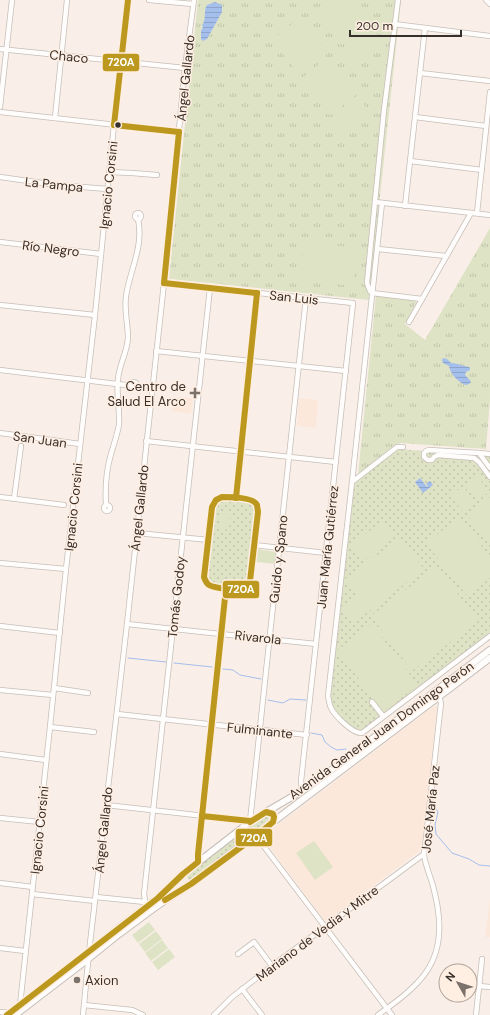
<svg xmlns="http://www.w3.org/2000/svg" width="490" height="1015" font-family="'DM Sans',sans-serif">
<defs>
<pattern id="grass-tufts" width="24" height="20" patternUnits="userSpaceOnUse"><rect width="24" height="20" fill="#dfe3c5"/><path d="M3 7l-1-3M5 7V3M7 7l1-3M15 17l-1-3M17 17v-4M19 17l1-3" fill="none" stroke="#c0c3a9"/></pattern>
<pattern id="park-dots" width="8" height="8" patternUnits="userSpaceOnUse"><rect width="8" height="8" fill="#dfe3c5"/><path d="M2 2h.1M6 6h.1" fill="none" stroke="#c0c3a9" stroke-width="1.8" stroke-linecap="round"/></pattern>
<pattern id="water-rules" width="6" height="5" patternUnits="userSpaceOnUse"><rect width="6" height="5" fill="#a5bfec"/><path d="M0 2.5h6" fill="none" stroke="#8fa4ca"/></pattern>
</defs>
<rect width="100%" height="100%" fill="#f9efe8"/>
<g fill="#fce8da">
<path d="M174 397 193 398 191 414 172 411Z"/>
<path d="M299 398 318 400 316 428 297 426Z"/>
<path d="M434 706 437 707V709L422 849 328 920H324L262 837Z"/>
<path d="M490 899V937H485Z"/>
</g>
<g fill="url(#grass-tufts)">
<path d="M198 0H401L369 300 170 279 169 277Z"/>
<path d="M490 228V399L486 449 400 443 358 475 376 295 415 299 416 303 405 324 425 340Z"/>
</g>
<g fill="url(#park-dots)">
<path d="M398 449 490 456V634L362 730C352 731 336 715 332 706 331 702 330 698 329 694L355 482Z"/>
<path d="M221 499 250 502C254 503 255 506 256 510L248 580C247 585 245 587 240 588L211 584H209L206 579 214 508 216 502Z"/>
<path d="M266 815H268L272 818 271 820 190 881 187 878 188 874Z"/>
</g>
<g fill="#dfe3c5">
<path d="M328 0H352L355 5 328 27 315 10Z"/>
<path d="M357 7 370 24 342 45 329 29Z"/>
<path d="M300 18 313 35 285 57 272 40Z"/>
<path d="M372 28 385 44 358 66 345 50Z"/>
<path d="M314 37 327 54 299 76 287 59Z"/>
<path d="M328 57 341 73 313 95 301 79Z"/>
<path d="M344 77 357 94 330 116 317 99Z"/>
<path d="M359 98 372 115 344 137 331 120Z"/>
<path d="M304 242 357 248 353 286 299 280Z"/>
<path d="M477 475 489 492 477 501 465 485Z"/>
<path d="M463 486 475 502 463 512 450 496Z"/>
<path d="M490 497V545L467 515Z"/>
<path d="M220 512 231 513 229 530 219 529Z"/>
<path d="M460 517 490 557V578L467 596 426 543Z"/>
<path d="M382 521 394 537 363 561 351 545Z"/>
<path d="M400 538 424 569 353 623 341 607 357 595 345 579Z"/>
<path d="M257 549 276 552 275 564 256 562Z"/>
<path d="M437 566 478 621 412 671 371 616Z"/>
<path d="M372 624 418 685 383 711 337 650Z"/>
<path d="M314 841 333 867 315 880 296 853Z"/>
<path d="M149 922 155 930 138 943 132 935Z"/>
<path d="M156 931 162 939 145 952 139 944Z"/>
<path d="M162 940 168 948 151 961 145 953Z"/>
<path d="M169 949 175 957 158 970 152 962Z"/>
</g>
<g fill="url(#water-rules)">
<path d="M215 2 222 5V12L207 39 203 41 201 39V31L203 27 202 25C207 19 203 11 207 5Z"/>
<path d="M443 358 447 359 451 363C457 363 463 366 469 367L470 368V370L466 372 465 375 470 380 471 382 469 384 466 385C459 383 450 374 449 366L443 363 442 360Z"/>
<path d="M420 478 427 487 428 486 426 484 430 481 433 485 423 493 415 482Z"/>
</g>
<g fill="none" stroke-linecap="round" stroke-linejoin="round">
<g stroke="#a5bfec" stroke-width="1">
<path d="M128 658 166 662"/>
<path d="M174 663 212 667"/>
<path d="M223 669 233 670 240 675 261 679"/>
<path d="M268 700 283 703 290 699 306 700"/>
<path d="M311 733 322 735 325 742 331 747 337 750 346 749"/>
<path d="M433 809H436L438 812 435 825 436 834 452 853 469 859 479 865 490 866"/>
</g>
<g stroke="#c6beb8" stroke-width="6">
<g id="minor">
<path d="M149 0 193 4"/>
<path d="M398 0 384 110 367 283 370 291 372 293 422 299"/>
<path d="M486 0 490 4"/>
<path d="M394 24 490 36"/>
<path d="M0 49 185 68"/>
<path d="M420 73 490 81"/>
<path d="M0 107 12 0"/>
<path d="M0 112 179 132"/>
<path d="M415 117 486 126"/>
<path d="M55 118 67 0"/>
<path d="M410 161 482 170"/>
<path d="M110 172 132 173 157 175"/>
<path d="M0 177 57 185 108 189"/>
<path d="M375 202 490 215"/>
<path d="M382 203 352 482 328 696C329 700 329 704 331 708 335 716 353 734 362 733L490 636"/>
<path d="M405 206 425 28"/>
<path d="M477 213 490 92"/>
<circle cx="138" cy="216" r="3"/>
<path d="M0 242 101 254"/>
<path d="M378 249 446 256"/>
<path d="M164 283 353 303 301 781 302 791"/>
<path d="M0 305 95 315"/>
<path d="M409 322 471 213"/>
<path d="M156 351 346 371"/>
<path d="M0 370 117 384 126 385 131 384"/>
<circle cx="134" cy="385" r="3"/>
<path d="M0 433 80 444"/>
<path d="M146 441 336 462"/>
<path d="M479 453 490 454"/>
<path d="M490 468 479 453 429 450 426 451 424 453V457L428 460H432L434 457 438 455 474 458 479 462 490 477"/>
<path d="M352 482 397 447H403"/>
<path d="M0 497 64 505"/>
<path d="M222 497C229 497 254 498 257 505 257 506 258 510 258 512L250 581C249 584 248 587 244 589 240 590 212 588 209 585 205 583 205 580 204 577L212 507C214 501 216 498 222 497Z"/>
<path d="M236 498 257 293"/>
<path d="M14 499 21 446"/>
<path d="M106 505C105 488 106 471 111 454 114 444 117 435 119 425 120 410 116 395 118 379 119 365 127 353 128 338 128 324 124 310 126 296 130 270 144 246 138 219"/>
<circle cx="107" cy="508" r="3"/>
<path d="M137 533 209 540"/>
<path d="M254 545 326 553"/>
<path d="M0 563 66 569"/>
<path d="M127 624 316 644"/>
<path d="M0 626 60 633"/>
<path d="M54 688 88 693"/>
<path d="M0 690 53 695"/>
<path d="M372 702 383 716"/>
<path d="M117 714 307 735"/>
<path d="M50 727 94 732"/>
<path d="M0 754 46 760"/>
<path d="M106 805 250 821V822"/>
<path d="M0 818 40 822"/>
<path d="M250 821 306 298"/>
<path d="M256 836 392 1015"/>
<path d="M198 862V854L226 588"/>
<path d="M0 883 33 887"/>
<path d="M32 894 95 901"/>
<path d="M96 897 145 902"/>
<path d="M146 906 144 894 210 288"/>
<path d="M0 948 25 951"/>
<path d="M238 954 254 942 272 966"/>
<path d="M479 986 490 987"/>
<path d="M242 989 262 1015"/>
<path d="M20 1005 50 727 66 569 95 315 114 125 128 0"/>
<path d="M84 1005 132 1010 143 1015"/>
<path d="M0 1012 11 1013"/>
<path d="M83 1015 89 952 127 624 164 283 185 68 194 0"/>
<path d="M214 1015 231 998 272 966 424 854"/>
<path d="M378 1015C418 986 446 965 438 910 437 902 435 894 433 886 431 878 423 859 424 853 424 851 425 849 425 847L441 703 439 696"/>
<path d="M476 1015 482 959"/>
</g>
</g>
<g stroke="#c6beb8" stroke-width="8">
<g id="secondary">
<path d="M7 1015 89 952 116 930 158 898 183 874 250 822 266 812 302 791 314 783 490 650"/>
<path d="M15 1015 88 959 119 934 150 911 164 901 191 884 490 658"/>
</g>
</g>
<use href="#minor" stroke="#fefdfc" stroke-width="4.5"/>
<use href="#secondary" stroke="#fefdfc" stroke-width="6"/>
<g stroke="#ffeee2" stroke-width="9">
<g id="bus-1">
<path d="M114 125 128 0"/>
<path d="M114 125 179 132"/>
<path d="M164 283 179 132"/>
<path d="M164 283 257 293"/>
<path d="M222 497C230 497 254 497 257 505 257 506 258 511 258 512L250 581C249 584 248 587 244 589 239 591 214 588 209 585 206 583 205 580 204 577L212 507 216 500Z"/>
<path d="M236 498 257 293"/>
<path d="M165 900 191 884 256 836 273 822 274 817 273 814 266 812 250 822V821L202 816"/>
<path d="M7 1015 158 898 183 874 198 862V854L226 588"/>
</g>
</g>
<use href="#bus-1" stroke="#bc991e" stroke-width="6"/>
</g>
<circle fill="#372f29" stroke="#ffeee2" stroke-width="1.5" cx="118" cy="125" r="3.5"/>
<g fill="#7b726c" stroke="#ffeee2" stroke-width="1.5">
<path d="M193 387h4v4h4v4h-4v4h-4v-4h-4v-4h4z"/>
<circle cx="77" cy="980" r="4"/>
</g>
<g text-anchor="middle" stroke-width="3" stroke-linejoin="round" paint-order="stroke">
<g font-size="13" fill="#372f29" stroke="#ffeee2">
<text transform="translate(69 56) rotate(6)" y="5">Chaco</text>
<text transform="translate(185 78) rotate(-84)" y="5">Ángel Gallardo</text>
<text transform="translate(54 184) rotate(6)" y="5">La Pampa</text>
<text transform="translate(108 185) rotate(-84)" y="5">Ignacio Corsini</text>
<text transform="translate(51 248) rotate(7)" y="5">Río Negro</text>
<text transform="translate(294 297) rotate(6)" y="5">San Luis</text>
<text transform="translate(40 439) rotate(8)" y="5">San Juan</text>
<text transform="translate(73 507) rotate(-84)" y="5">Ignacio Corsini</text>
<text transform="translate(139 508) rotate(-84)" y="5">Ángel Gallardo</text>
<text transform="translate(327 547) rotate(-84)" y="5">Juan María Gutiérrez</text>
<text transform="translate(278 559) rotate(-84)" y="5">Guido y Spano</text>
<text transform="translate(176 597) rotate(-84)" y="5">Tomás Godoy</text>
<text transform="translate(258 637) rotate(6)" y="5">Rivarola</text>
<text transform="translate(260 730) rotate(6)" y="5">Fulminante</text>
<text transform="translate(381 730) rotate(-36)" y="5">Avenida General Juan Domingo Perón</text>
<text transform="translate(430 809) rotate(-84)" y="5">José María Paz</text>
<text transform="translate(39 830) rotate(-84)" y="5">Ignacio Corsini</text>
<text transform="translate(103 830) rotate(-84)" y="5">Ángel Gallardo</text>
<text transform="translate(317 933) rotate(-37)" y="5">Mariano de Vedia y Mitre</text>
</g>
<g font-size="13" fill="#372f29" stroke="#ffeee2" text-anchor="end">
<text x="186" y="391">Centro de<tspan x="186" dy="15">Salud El Arco</tspan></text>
<text x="85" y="985" text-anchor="start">Axion</text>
</g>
</g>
<g stroke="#ffeee2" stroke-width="1.5">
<rect x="102" y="53" width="38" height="19" rx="4" fill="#bc991e"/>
<rect x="222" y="580" width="38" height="19" rx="4" fill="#bc991e"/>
<rect x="235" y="828" width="38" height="19" rx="4" fill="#bc991e"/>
</g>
<g font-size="11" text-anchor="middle" font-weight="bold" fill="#fff">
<text x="121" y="66">720A</text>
<text x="241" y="593">720A</text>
<text x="254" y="842">720A</text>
</g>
<g transform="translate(458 983) rotate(309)"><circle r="19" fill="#ffeee2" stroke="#afa298"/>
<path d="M0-3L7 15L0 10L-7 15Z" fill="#7b726c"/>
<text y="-6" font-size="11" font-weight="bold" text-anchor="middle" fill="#372f29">N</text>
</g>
<path d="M350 30v6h111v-6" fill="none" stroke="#372f29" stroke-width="2"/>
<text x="356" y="30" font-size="12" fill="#372f29" stroke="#ffeee2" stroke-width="3" paint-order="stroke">200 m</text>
</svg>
